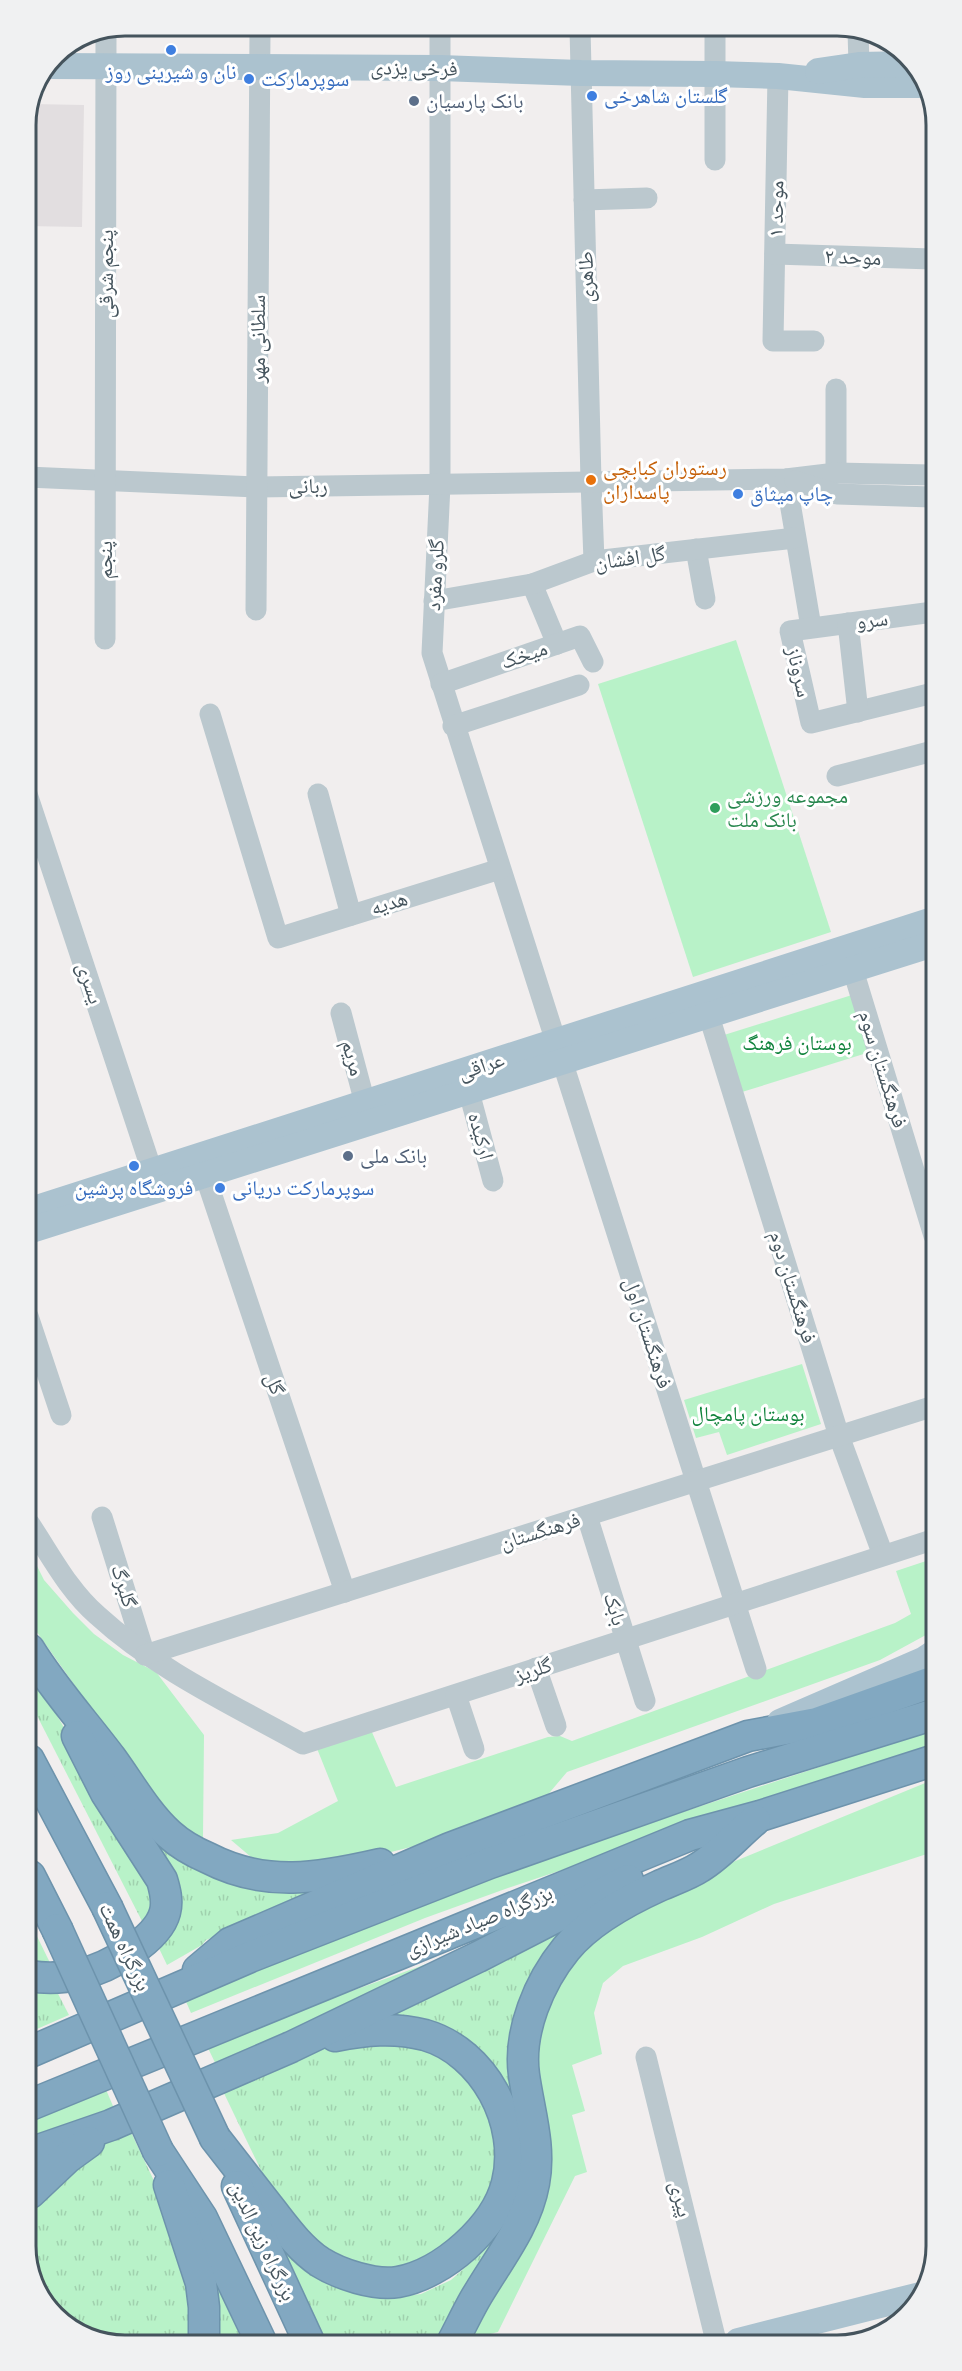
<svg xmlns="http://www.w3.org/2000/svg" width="962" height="2371" font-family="Cabin,'Noto Naskh Arabic',sans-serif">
<defs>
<pattern id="grass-tufts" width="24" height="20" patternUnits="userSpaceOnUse" patternTransform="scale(1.5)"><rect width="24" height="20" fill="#b8f2c8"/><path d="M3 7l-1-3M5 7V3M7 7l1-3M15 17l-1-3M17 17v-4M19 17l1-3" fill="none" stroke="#a0d1ae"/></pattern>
</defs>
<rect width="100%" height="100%" fill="#f1eeee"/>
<path fill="#e2dee0" d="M32 104 84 105 82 227 26 226V119Z"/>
<g fill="url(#grass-tufts)">
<path d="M29 1667 159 1892 146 1929 29 1700Z"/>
<path d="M152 1831 323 1883 304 1901 206 1940 202 1945 167 1965 155 1940 164 1929Z"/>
<path d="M605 1909 524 2198 446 2343 327 2344 269 2219 396 2297 421 2294 451 2280 478 2256 496 2233 495 2080 372 2024Z"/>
<path d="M30 1981 53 1984 69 2015 30 2032Z"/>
<path d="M393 2037 456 2061 494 2120 496 2166 490 2197 444 2251 400 2268H370L327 2253 281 2212 221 2087 334 2042Z"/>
<path d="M129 2128 165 2204 173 2226 200 2345H118L64 2325 31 2278V2207L78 2156Z"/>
<path d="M188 2222 244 2344 207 2345Z"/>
</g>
<g fill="#b8f2c8">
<path d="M736 640 831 932 693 977 598 684Z"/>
<path d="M852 995 870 1052 742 1092 724 1035Z"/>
<path d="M802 1364 821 1424 727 1455 719 1432 696 1438 684 1400Z"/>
<path d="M29 1550 44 1580 73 1613 94 1634 123 1655 156 1672 204 1735 203 1838 208 1852 181 1835 29 1621Z"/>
<path d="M935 1558V1630L880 1660 567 1772 540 1804 423 1844 363 1859 279 1870 251 1857 231 1840 278 1833 338 1801 316 1746 371 1730 396 1787 548 1737 560 1736 572 1741 895 1623 911 1614 896 1571Z"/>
<path d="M935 1729V1746L511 1887 425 1918 191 2013 184 1997 495 1877 631 1829Z"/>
<path d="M935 1779 936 1851 774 1904 702 1937 623 1966 603 1983 594 2013 602 2054 572 2065 585 2111 572 2115 587 2172 575 2176 498 2332 458 2342 504 2268 536 2025 577 1946 655 1894Z"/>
<path d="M30 1922 54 1971 30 1970Z"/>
<path d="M482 1944 219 2071 208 2048 341 1992 346 1993Z"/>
<path d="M104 2085 116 2113 30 2146V2118Z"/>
</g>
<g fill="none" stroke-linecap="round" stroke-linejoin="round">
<g stroke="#6d93ac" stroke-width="33">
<g id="highway">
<path d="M29 1649C53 1688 84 1722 111 1758 130 1784 146 1813 169 1834 180 1844 194 1852 208 1858 266 1888 319 1878 380 1864"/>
<path d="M29 1760 107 1907"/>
<path d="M30 1876 57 1929"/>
<path d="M198 1970 230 1943 450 1848 748 1736 817 1723 935 1681"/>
<path d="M30 1976C47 1979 64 1978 81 1974 108 1968 158 1940 165 1912 168 1901 165 1890 162 1880L106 1793 77 1736"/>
<path d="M30 2052 250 1957 490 1863 748 1772 935 1714"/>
<path d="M30 2105 690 1835 760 1816 935 1760"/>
<path d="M215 2138C233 2161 250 2183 268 2206 284 2226 298 2247 320 2262 339 2274 375 2286 398 2282 443 2274 496 2227 507 2183 522 2123 484 2052 425 2035 394 2027 365 2030 335 2036"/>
<path d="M158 2151 202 2218 262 2344"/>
<path d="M30 2153 111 2125 291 2047 478 1957 628 1880"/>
<path d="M169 2185 201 2283 204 2307V2345"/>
<path d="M237 2186 310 2344"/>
<path d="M30 2193 67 2158 89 2142"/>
<path d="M452 2343C460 2328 467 2313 475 2299 497 2261 526 2227 534 2183 541 2146 529 2111 524 2075 518 2032 539 1982 566 1949 589 1921 626 1901 659 1886 672 1880 688 1875 700 1867 720 1855 737 1835 755 1820"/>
</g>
</g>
<g stroke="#bbc8ce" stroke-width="21">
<path d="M580 28 591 481 594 561"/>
<path d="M440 30V485L432 653 756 1669"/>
<path d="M858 31 859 65"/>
<path d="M778 76 773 341H814"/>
<path d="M715 160V27"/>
<path d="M584 200 647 198"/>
<path d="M775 254 932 259"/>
<path d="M836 473V389"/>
<path d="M27 477 257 487 786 479 836 473 932 475"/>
<path d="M786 479 811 627"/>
<path d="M795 481 837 494 932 497"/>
<path d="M696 549 705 599"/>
<path d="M532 584 557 644"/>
<path d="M434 601 532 584 594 561 795 538"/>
<path d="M256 610 260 31"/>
<path d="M933 612 790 631 811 723 933 693"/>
<path d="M848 623 858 712"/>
<path d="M105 639 106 33"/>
<path d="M441 684 580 636 593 662"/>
<path d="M210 714 278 938 500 869"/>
<path d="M453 726 579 685"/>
<path d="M837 776 933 751"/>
<path d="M27 794 152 1171"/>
<path d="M318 794 351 915"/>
<path d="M853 970 934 1236"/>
<path d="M341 1013 365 1103"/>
<path d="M709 1016 839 1436 883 1555"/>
<path d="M469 1092 493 1181"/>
<path d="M200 1160 345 1592"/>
<path d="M28 1316 61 1415"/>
<path d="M587 1516 645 1701"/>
<path d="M102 1517 145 1655"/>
<path d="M29 1523C50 1554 68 1590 97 1615 157 1670 233 1705 303 1744L935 1539"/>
<path d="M145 1655 934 1406"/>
<path d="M536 1668 556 1726"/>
<path d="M456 1695 474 1749"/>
<path d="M646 2057 716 2341"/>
</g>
<g stroke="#abc2cf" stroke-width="26">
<path d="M49 66 440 68 581 73 715 74 778 76 865 85H925"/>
<path d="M818 71 859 65 911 64"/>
<path d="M28 1211 933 920"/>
<path d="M28 1231 933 944"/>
<path d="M780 1722 923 1660 935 1652"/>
<path d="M738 2341 920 2295"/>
</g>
<use href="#highway" stroke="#82a8c1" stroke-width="30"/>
<g stroke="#6d93ac" stroke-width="33" stroke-linecap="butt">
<g id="highway-bridge">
<path d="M107 1907 215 2138"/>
<path d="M57 1929 158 2151"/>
</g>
</g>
<use href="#highway-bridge" stroke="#82a8c1" stroke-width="30"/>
</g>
<g fill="#3f7fe0" stroke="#fff" stroke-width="2">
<circle cx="171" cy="50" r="6"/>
<circle cx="249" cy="79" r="6"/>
<circle cx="592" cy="96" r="6"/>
<circle cx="738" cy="494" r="6"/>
<circle cx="134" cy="1166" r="6"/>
<circle cx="220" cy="1188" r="6"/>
</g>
<g fill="#5c6f8a" stroke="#fff" stroke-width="2">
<circle cx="414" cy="101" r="6"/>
<circle cx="348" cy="1156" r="6"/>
</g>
<circle fill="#e8710a" stroke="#fff" stroke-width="2" cx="591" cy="480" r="6"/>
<circle fill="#2e9e5b" stroke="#fff" stroke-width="2" cx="715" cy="808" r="6"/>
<g text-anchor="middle" stroke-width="6" stroke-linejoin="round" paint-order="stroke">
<g font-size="21" fill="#45545d" stroke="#fff">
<text transform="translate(414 68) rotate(1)" y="7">فرخی یزدی</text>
<text transform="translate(776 209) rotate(-89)" y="7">موحد ۱</text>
<text transform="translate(853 257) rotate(2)" y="7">موحد ۲</text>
<text transform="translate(106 274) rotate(-90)" y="7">پنجم شرقی</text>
<text transform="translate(586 277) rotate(-91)" y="7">طاهری</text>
<text transform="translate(258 339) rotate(-90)" y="7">سلطانی مهر</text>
<text transform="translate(308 486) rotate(-1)" y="7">ربانی</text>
<text transform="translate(630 558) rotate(-8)" y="7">گل افشان</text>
<text transform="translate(105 560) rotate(-90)" y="7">پنجم</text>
<text transform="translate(435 575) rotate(-87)" y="7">گلرو مفرد</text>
<text transform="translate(872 620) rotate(-7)" y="7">سرو</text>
<text transform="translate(524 655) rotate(-19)" y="7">میخک</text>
<text transform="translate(799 672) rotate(77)" y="7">سروناز</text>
<text transform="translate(389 903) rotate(-17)" y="7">هدیه</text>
<text transform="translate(90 983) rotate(72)" y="7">یسری</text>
<text transform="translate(353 1058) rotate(75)" y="7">مریم</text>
<text transform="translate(481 1066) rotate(-18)" y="7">عراقی</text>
<text transform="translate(883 1069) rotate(73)" y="7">فرهنگستان سوم</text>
<text transform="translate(481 1136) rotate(75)" y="7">ارکیده</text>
<text transform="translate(793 1287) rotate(73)" y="7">فرهنگستان دوم</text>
<text transform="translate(648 1333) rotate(72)" y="7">فرهنگستان اول</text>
<text transform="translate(275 1384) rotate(71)" y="7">گل</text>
<text transform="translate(540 1531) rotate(-17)" y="7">فرهنگستان</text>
<text transform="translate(124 1586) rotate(73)" y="7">گلبرگ</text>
<text transform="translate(615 1609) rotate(73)" y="7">بابک</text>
<text transform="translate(533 1670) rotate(-18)" y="7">گلریز</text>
<text transform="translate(479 1921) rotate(-22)" y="7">بزرگراه صیاد شیرازی</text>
<text transform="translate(125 1947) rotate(65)" y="7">بزرگراه همت</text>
<text transform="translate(681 2199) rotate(76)" y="7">پیری</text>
<text transform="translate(263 2241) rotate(65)" y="7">بزرگراه زین الدین</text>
</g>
<g font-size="21" fill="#366cbe" stroke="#fff" text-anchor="start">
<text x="171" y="79" text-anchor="middle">نان و شيرينى روز</text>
<text x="261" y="86">سوپرمارکت</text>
<text x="604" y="103">گلستان شاهرخى</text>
<text x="750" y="501">چاپ میثاق</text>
<text x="134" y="1195" text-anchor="middle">فروشگاه پرشین</text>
<text x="232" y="1195">سوپرمارکت دریانی</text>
</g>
<g font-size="21" fill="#4e5e75" stroke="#fff" text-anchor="start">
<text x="426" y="108">بانک پارسیان</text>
<text x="360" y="1163">بانک ملی</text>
</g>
<g font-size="21" fill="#c56008" stroke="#fff" text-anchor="start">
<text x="603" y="475">رستوران کبابچی<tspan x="603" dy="24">پاسداران</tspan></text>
</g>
<g font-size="21" fill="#27864d" stroke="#fff" text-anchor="start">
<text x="727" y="803">مجموعه ورزشی<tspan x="727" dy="24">بانک ملت</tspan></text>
</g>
<g font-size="21" fill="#10833c" stroke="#fff">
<text x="797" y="1050">بوستان فرهنگ</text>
<text x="748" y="1421">بوستان پامچال</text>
</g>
</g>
<path d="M0 0H962V2371H0ZM125 36H837A89 89 0 0 1 926 125V2246A89 89 0 0 1 837 2335H125A89 89 0 0 1 36 2246V125A89 89 0 0 1 125 36Z" fill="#f0f1f2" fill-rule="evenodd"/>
<path fill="none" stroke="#45545d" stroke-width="3" d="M125 36H837A89 89 0 0 1 926 125V2246A89 89 0 0 1 837 2335H125A89 89 0 0 1 36 2246V125A89 89 0 0 1 125 36Z"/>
</svg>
